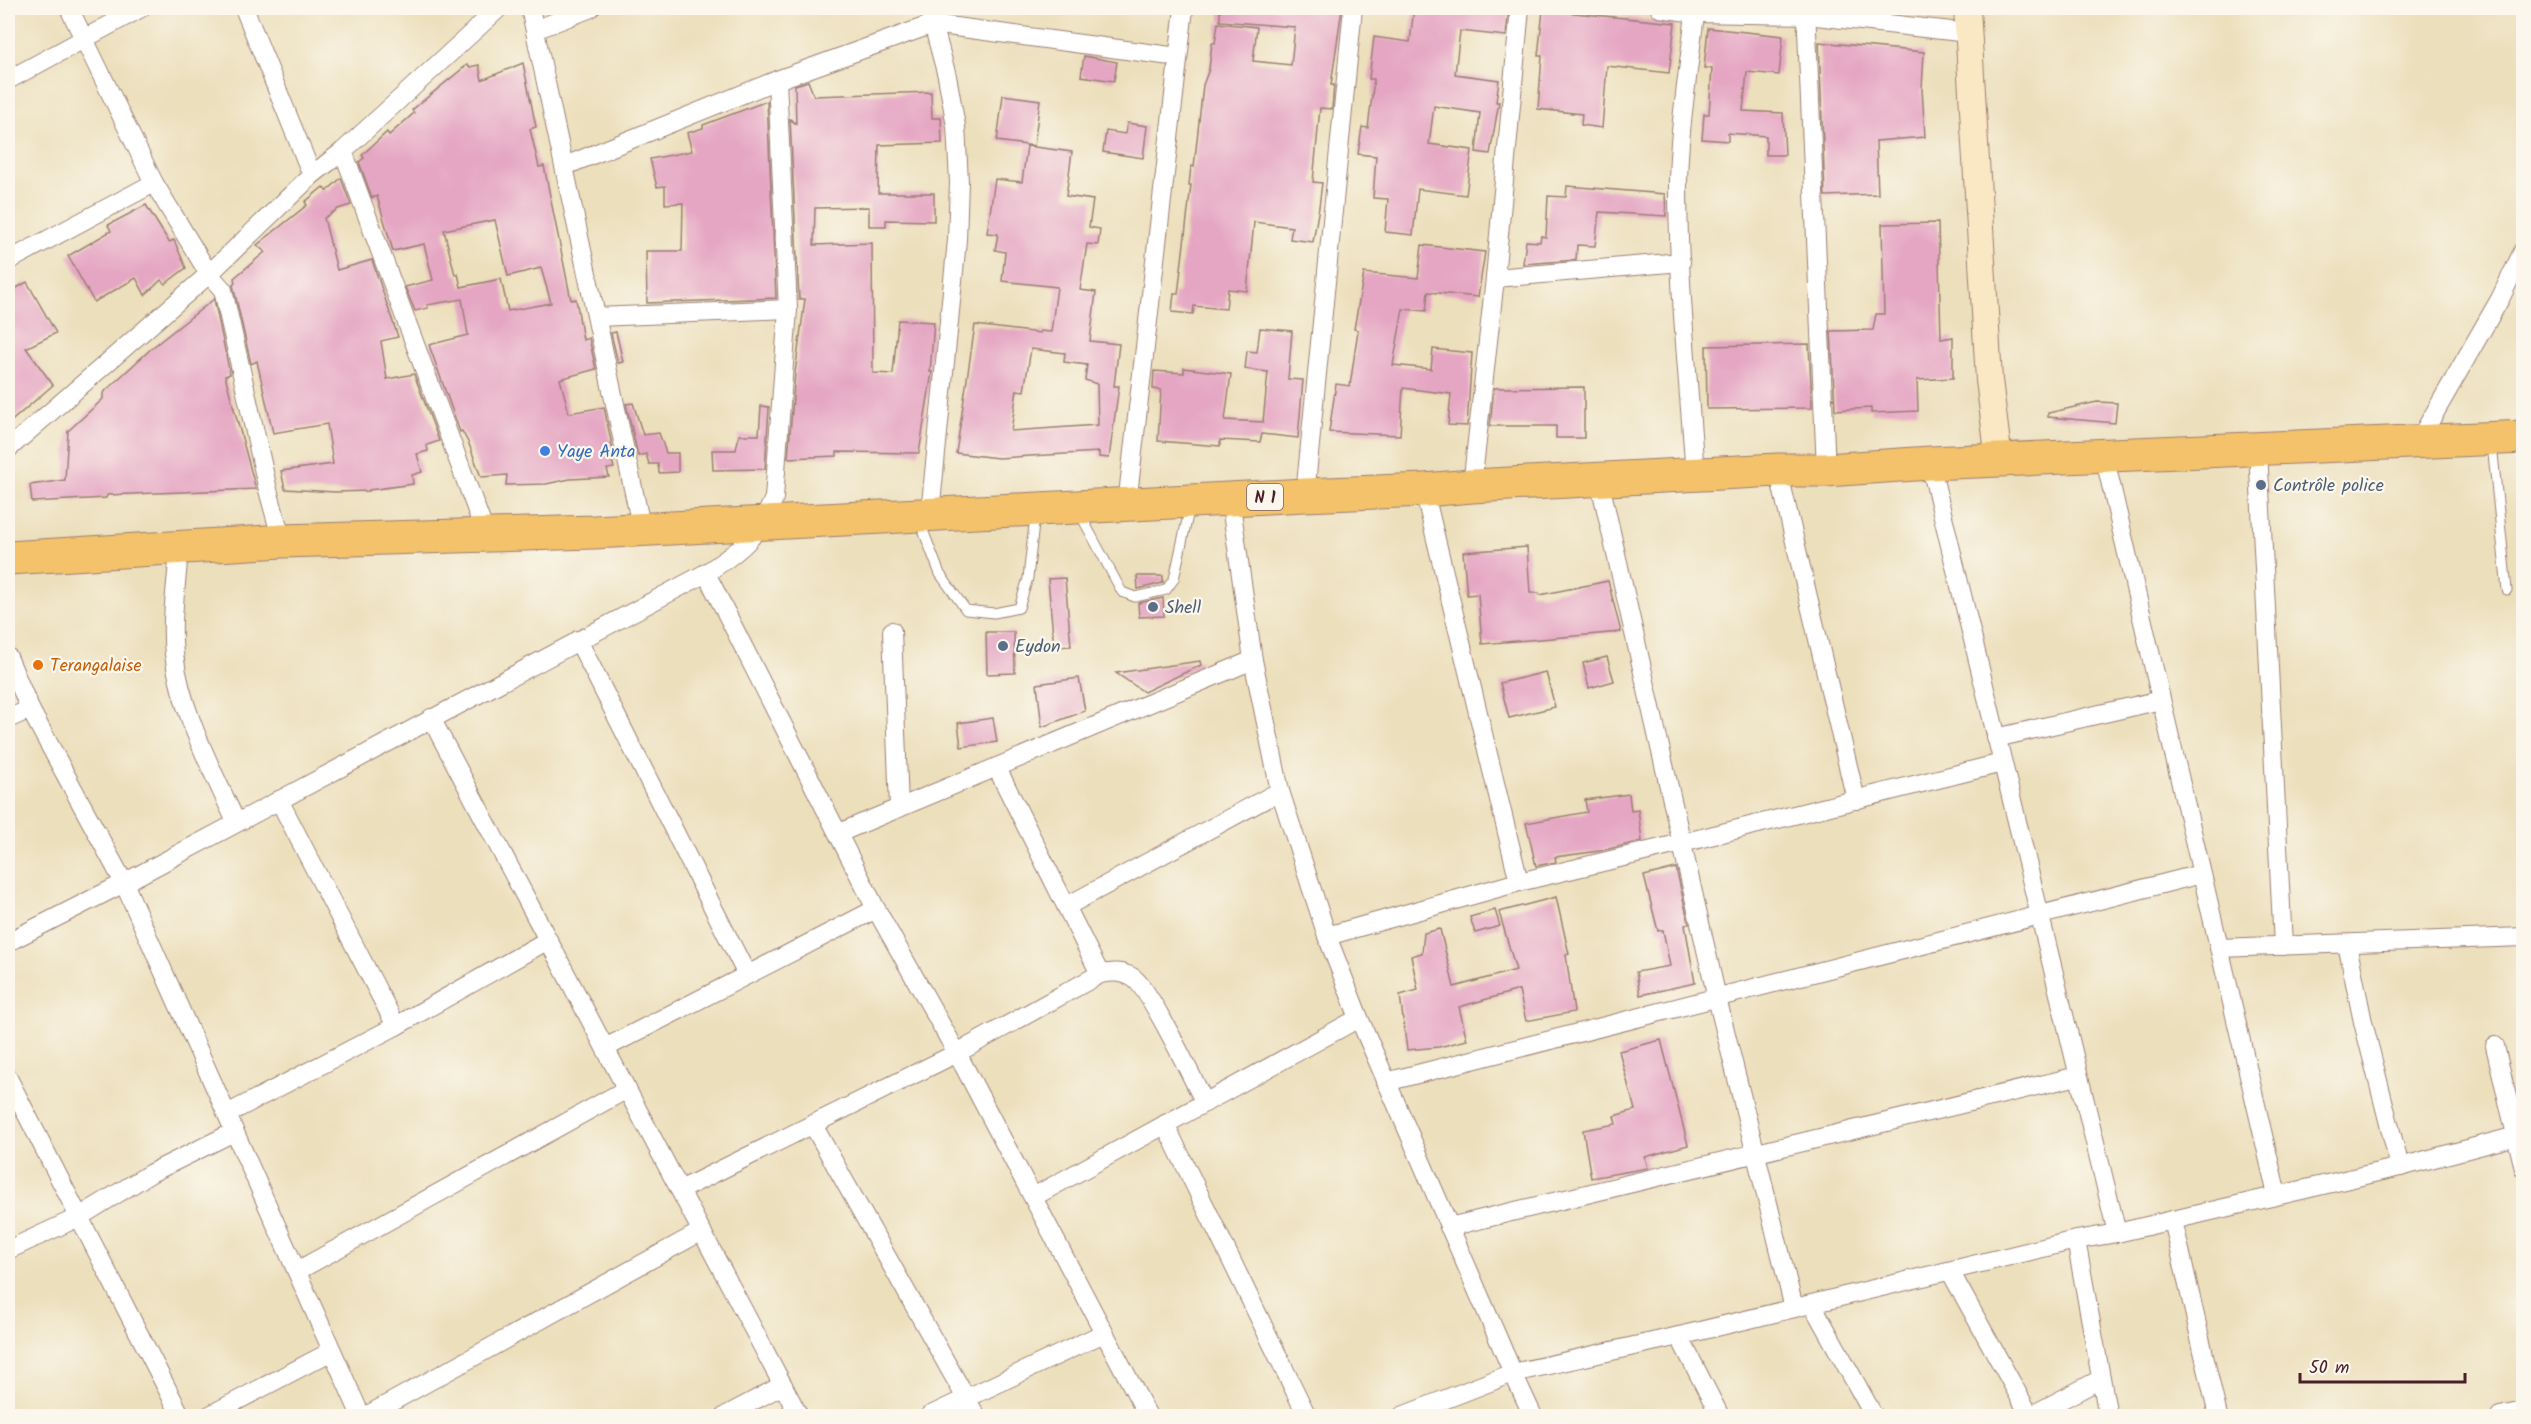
<svg xmlns="http://www.w3.org/2000/svg" width="2531" height="1424" font-family="Kalam,sans-serif">
<rect width="100%" height="100%" fill="#fbf7ec"/>
<filter id="ink" filterUnits="userSpaceOnUse"><feTurbulence type="fractalNoise" baseFrequency=".0167" numOctaves="2"/><feDisplacementMap in="SourceGraphic" scale="12" xChannelSelector="R" yChannelSelector="G"/><feConvolveMatrix kernelMatrix="1 2 1 2 8 2 1 2 1" color-interpolation-filters="sRGB"/></filter>
<filter id="wash" filterUnits="userSpaceOnUse"><feTurbulence type="fractalNoise" baseFrequency=".008" numOctaves="4" result="noise"/><feDisplacementMap in="SourceGraphic" scale="24" xChannelSelector="R" yChannelSelector="G"/><feGaussianBlur stdDeviation="1.35" result="paint"/><feColorMatrix in="noise" values="0 0 0 0 0 0 0 0 0 0 0 0 0 0 0 0 0 1.4 0 .05"/><feComposite in="paint" operator="in"/></filter>
<g filter="url(#wash)">
<rect width="100%" height="100%" fill="#ecdfbc"/>
<g id="blocks">
<g fill="#e5a6c3" fill-rule="evenodd">
<path d="M1220 8H1342L1331 85H1334L1332 109 1320 108 1313 182 1322 183 1319 207 1313 242 1290 239 1292 227 1254 222 1247 291 1228 289 1226 309 1194 306 1193 314 1172 312 1174 293 1178 294 1191 185H1189L1191 166 1194 167 1203 85 1209 69 1212 43H1215L1218 23 1257 27 1253 61 1291 65 1295 27 1220 21Z"/>
<path d="M1414 8H1509L1506 36 1460 31 1455 74 1499 80 1496 102H1499L1490 154 1476 152 1480 113 1434 106 1429 144 1472 150 1466 195 1418 189 1413 235 1385 232 1388 199 1373 198 1376 156 1358 154 1362 127 1368 128 1374 79H1369L1374 37 1410 42Z"/>
<path d="M1543 10 1675 23 1669 73 1607 66 1602 128 1581 125 1582 114 1538 109 1542 56H1538Z"/>
<path d="M1708 28 1783 36 1779 75 1747 72 1743 111 1783 113 1785 155H1766V136L1728 133V141L1702 139 1704 114H1709L1712 68H1704Z"/>
<path d="M1819 42 1924 52 1922 89 1925 137 1876 141 1878 194 1825 196Z"/>
<path d="M1084 56 1117 62 1114 81 1081 76Z"/>
<path d="M523 63 536 127 530 129 539 167 544 166 571 300 576 299 583 340 589 338 596 369 560 379 569 413 604 407 615 460 612 461 614 468 607 469 609 477 570 479 546 484 506 485 507 475 481 477 469 444 462 431 460 432 429 345 468 335 462 299 427 305 428 308 415 311 405 287 433 280 424 244 393 251 377 196 372 198 359 162 364 158 362 155 387 132 389 135 414 113 412 110 467 65 470 67 479 65 482 80ZM495 220 508 276 541 268 551 303 508 311 501 279 461 287 458 274 455 275 444 230Z"/>
<path d="M808 81 814 96 931 92 932 118H941L942 143 879 145 878 193H934V221L886 220V226H869V207L815 208 814 245 872 243 873 373 893 374 898 320 934 322 930 372H932L919 453 837 452V456L788 458 795 373 805 299H799L790 119 796 124 795 85Z"/>
<path d="M1003 95 1040 100 1034 146 997 141Z"/>
<path d="M767 101 776 298 647 303 646 251H682L683 203 665 204V186L657 187 650 159 692 151 687 133 703 128V125Z"/>
<path d="M1127 123 1147 126 1143 158 1103 152 1106 131 1125 134Z"/>
<path d="M1027 146 1072 152 1066 196 1093 200 1089 227 1100 229 1098 245 1087 244 1080 290 1096 292 1090 341 1119 344 1114 386H1119L1109 458 1099 457V452L998 458 956 453 975 325 1040 333V331L1051 332 1057 287 1002 281 1005 252 995 250 998 234 987 233 995 179 1022 182ZM1031 349 1065 353 1064 362 1087 365 1085 380 1097 384 1098 425 1011 431 1017 390 1024 391Z"/>
<path d="M341 178 351 205 338 209 324 218 337 270 372 260 398 337 381 341 387 379 414 374 439 441 427 445 428 451 417 454 422 472 412 475 413 484 369 490V491L335 492 285 489 281 471 333 464 327 424 273 433 257 361 251 364 233 285 235 283 234 278 265 252 257 245 307 205 305 202 323 187 327 191Z"/>
<path d="M1567 186 1665 194 1666 216 1599 212 1595 246 1577 245 1576 260 1523 264 1526 241 1540 242 1541 236 1546 237 1548 196 1566 197Z"/>
<path d="M146 205 169 242 174 240 186 268 165 284 161 280 145 295 136 278 94 302 68 256 111 231 108 225Z"/>
<path d="M1938 223 1941 339 1953 337V378L1917 380 1918 411 1871 413V408L1835 410 1831 331 1873 330 1876 314H1884L1882 224Z"/>
<path d="M1422 245 1485 252 1478 297 1428 292 1426 311 1403 309 1393 365 1431 369 1433 349 1472 353 1467 426 1448 425 1451 394 1403 388 1400 435 1329 432 1336 384 1350 386 1358 330 1354 329 1364 273 1418 278Z"/>
<path d="M27 282 56 333 26 348 53 385 8 424V293Z"/>
<path d="M214 299 230 374 225 376 256 489 107 495 106 498 32 502 30 485 65 480 68 431 103 399V393L153 347Z"/>
<path d="M1260 328 1292 331 1288 379 1303 380 1298 438 1262 434 1260 442 1220 440V446L1158 441 1161 390 1153 389 1154 371 1184 373V368L1231 374 1225 420 1263 422 1268 372 1245 369 1247 351 1257 352Z"/>
<path d="M616 332 623 362 618 363 611 333Z"/>
<path d="M1809 344 1812 408 1707 409 1706 346Z"/>
<path d="M1584 387V438H1556V426H1490L1494 388Z"/>
<path d="M2097 402 2117 403 2115 423 2048 417V413Z"/>
<path d="M633 403 643 435 659 433 666 453H678V472L659 473 658 464H649L646 454 638 456 626 404Z"/>
<path d="M761 406 769 407 765 469 713 470 712 450H736L739 435H759Z"/>
<path d="M1527 547 1530 593H1539L1540 595 1608 581 1621 632 1482 644 1478 594 1467 595 1463 552Z"/>
<path d="M1137 576H1163V583L1138 589Z"/>
<path d="M1065 578 1071 646 1054 647 1048 579Z"/>
<path d="M1163 598 1164 616 1139 617 1138 603Z"/>
<path d="M986 632H1014L1015 673 987 674Z"/>
<path d="M1607 657 1614 681 1589 688 1583 663Z"/>
<path d="M1200 661 1201 665 1144 692 1116 673Z"/>
<path d="M1546 672 1555 707 1509 718 1500 683Z"/>
<path d="M1079 678 1085 711 1042 727 1037 684Z"/>
<path d="M993 718 997 742 961 747 958 723Z"/>
<path d="M1629 794 1631 811 1638 810 1642 841 1600 851 1555 857 1556 862 1536 866 1526 823 1587 812 1585 800Z"/>
<path d="M1676 868 1689 924 1685 925 1695 983 1640 995 1636 972 1670 966 1663 930 1658 931 1644 876Z"/>
<path d="M1556 897 1569 954 1566 955 1574 1012 1526 1021 1519 990 1459 1007 1467 1040 1439 1047 1407 1050 1400 995 1418 990 1411 956 1422 953 1424 933 1440 929 1454 987 1516 970 1499 912Z"/>
<path d="M1495 910 1500 926 1475 933 1470 917Z"/>
<path d="M1661 1040 1688 1145 1645 1157 1648 1168 1591 1178 1583 1130 1616 1124 1614 1116 1635 1110 1619 1051Z"/>
</g>
</g>
</g>
<g filter="url(#ink)">
<use href="#blocks" fill-opacity="0" stroke="#9b7f74" stroke-width="1.5"/>
<g fill="none" stroke-linecap="round" stroke-linejoin="round">
<g stroke="#9b7f74" stroke-width="11">
<g id="lane">
<path d="M2492 444 2507 590"/>
<path d="M1080 514 1122 592 1135 597 1166 590 1174 579 1190 506"/>
<path d="M919 520 940 574 966 610 994 613 1019 608 1028 578 1035 515"/>
</g>
</g>
<g stroke="#9b7f74" stroke-width="20">
<g id="street">
<path d="M69 8 154 183 209 274 223 290 268 490 282 541"/>
<path d="M244 8 312 175"/>
<path d="M530 8 642 530"/>
<path d="M1660 8 1695 13 1807 15 1969 33"/>
<path d="M1806 8 1826 470"/>
<path d="M1695 13C1689 69 1679 126 1678 182 1678 279 1688 377 1695 474"/>
<path d="M535 30 591 8"/>
<path d="M8 80 141 8"/>
<path d="M343 151 486 535"/>
<path d="M565 166 777 80 933 24 1178 57"/>
<path d="M8 261 154 183"/>
<path d="M1495 278 1681 262"/>
<path d="M597 317 788 309"/>
<path d="M2418 442 2500 299 2524 249"/>
<path d="M8 449 209 274 312 175 343 151 499 8"/>
<path d="M2258 449 2283 946"/>
<path d="M2104 455 2277 1195"/>
<path d="M1930 463 2117 1233"/>
<path d="M1778 470 1856 800"/>
<path d="M1599 479 1717 998 1794 1308"/>
<path d="M1472 486 1495 278 1520 8"/>
<path d="M1424 490 1519 882"/>
<path d="M1305 495 1353 8"/>
<path d="M1230 498 1253 660 1280 791 1327 936 1359 1018 1513 1373 1533 1416"/>
<path d="M1127 504 1184 8"/>
<path d="M930 514 957 240 959 182 956 126 947 76 933 24 932 8"/>
<path d="M179 549C177 583 170 620 174 654 181 713 212 769 236 822"/>
<path d="M706 573 876 909 957 1053 1148 1416"/>
<path d="M892 631 899 807"/>
<path d="M578 640 747 975"/>
<path d="M8 657 30 709 124 883 361 1416"/>
<path d="M431 718 799 1416"/>
<path d="M8 719 30 709"/>
<path d="M1996 738 2161 700"/>
<path d="M997 768 1100 974"/>
<path d="M279 800 396 1026"/>
<path d="M839 833 1253 660"/>
<path d="M1067 906 1280 791"/>
<path d="M1327 936 1519 882 1682 843 2002 763"/>
<path d="M8 942 124 883 706 573C740 551 758 537 774 498L788 309 777 80"/>
<path d="M2347 944 2363 1022 2400 1167"/>
<path d="M2219 948 2524 937"/>
<path d="M2495 1046 2524 1169"/>
<path d="M605 1048 876 909"/>
<path d="M8 1078 181 1416"/>
<path d="M1386 1082 2201 874"/>
<path d="M227 1114 396 1026 548 940"/>
<path d="M1165 1124 1307 1416"/>
<path d="M813 1125 976 1416"/>
<path d="M680 1190 957 1053 1100 974C1112 972 1121 971 1132 977 1149 986 1193 1080 1205 1103"/>
<path d="M1033 1197 1359 1018"/>
<path d="M2173 1220 2218 1416"/>
<path d="M1449 1227 2078 1076"/>
<path d="M2076 1240 2108 1416"/>
<path d="M8 1250 79 1217 151 1173 234 1132"/>
<path d="M297 1271 627 1089"/>
<path d="M1950 1271 2030 1416"/>
<path d="M1812 1304 1874 1416"/>
<path d="M1679 1336 1720 1416"/>
<path d="M208 1416 332 1351"/>
<path d="M366 1416 702 1231"/>
<path d="M725 1416 783 1385"/>
<path d="M929 1416 1104 1333"/>
<path d="M1402 1416 1513 1373 1679 1336 2076 1240 2117 1233 2400 1167 2524 1134"/>
<path d="M2030 1416 2101 1379"/>
<path d="M2500 1416 2524 1411"/>
</g>
</g>
<g stroke="#9b7f74" stroke-width="28">
<path id="secondary" d="M1967 8 1989 380 1999 460"/>
</g>
<g stroke="#9b7f74" stroke-width="35">
<path id="highway" d="M8 558 282 541 594 532 1305 495 1424 490 1472 486 1778 470H1826L1930 463 2524 437"/>
</g>
<use href="#lane" stroke="#fff" stroke-width="9"/>
<use href="#street" stroke="#fff" stroke-width="18"/>
<use href="#secondary" stroke="#fae7c3" stroke-width="26"/>
<use href="#highway" stroke="#f3c26a" stroke-width="33"/>
</g>
</g>
<circle fill="#3f7fe0" stroke="#fbf7ec" stroke-width="2" cx="545" cy="451" r="6"/>
<g fill="#5c6f8a" stroke="#fbf7ec" stroke-width="2">
<circle cx="2261" cy="485" r="6"/>
<circle cx="1153" cy="607" r="6"/>
<circle cx="1003" cy="646" r="6"/>
</g>
<circle fill="#e8710a" stroke="#fbf7ec" stroke-width="2" cx="38" cy="665" r="6"/>
<g text-anchor="middle" stroke-width="4.5" stroke-linejoin="round" paint-order="stroke">
<rect fill="#fbf7ec" stroke="#7f6065" stroke-width="1.5" x="1247" y="484" width="36" height="26" rx="4.5"/>
<g font-size="16" font-weight="bold" fill="#4a1f2b">
<text x="1265" y="503">N 1</text>
</g>
<g font-size="18" fill="#366cbe" stroke="#fbf7ec" text-anchor="start">
<text x="557" y="457">Yaye Anta</text>
</g>
<g font-size="18" fill="#4e5e75" stroke="#fbf7ec" text-anchor="start">
<text x="2273" y="491">Contrôle police</text>
<text x="1165" y="613">Shell</text>
<text x="1015" y="652">Eydon</text>
</g>
<g font-size="18" fill="#c56008" stroke="#fbf7ec" text-anchor="start">
<text x="50" y="671">Terangalaise</text>
</g>
</g>
<rect width="2531" height="1424" fill="none" stroke="#fbf7ec" stroke-width="30"/>
<path d="M2300 1373v9h165v-9" fill="none" stroke="#4a1f2b" stroke-width="3"/>
<text x="2309" y="1373" font-size="18" fill="#4a1f2b" stroke="#fbf7ec" stroke-width="4.5" paint-order="stroke">50 m</text>
</svg>
